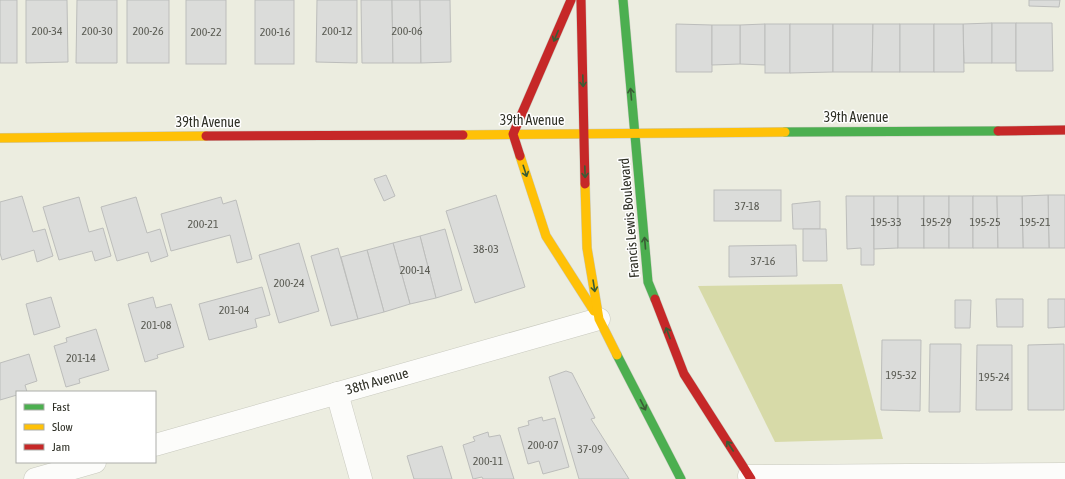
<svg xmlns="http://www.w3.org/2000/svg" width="1065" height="479" font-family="'Asap Condensed',sans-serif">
<rect width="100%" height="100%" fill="#ecede0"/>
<path fill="#d7daa8" d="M842 284 883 439 775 442 698 286Z"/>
<g fill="#dbdcda" stroke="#bcbdbb">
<rect x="0" y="0" width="17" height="63"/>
<path d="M26 0H67L68 62 26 63Z"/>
<path d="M77 0H117V63H76Z"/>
<rect x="127" y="0" width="42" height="63"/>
<rect x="186" y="0" width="40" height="64"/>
<rect x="255" y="0" width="39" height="64"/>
<path d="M317 0H357V63L316 62Z"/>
<path d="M361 0H392L393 63H362Z"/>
<path d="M392 0H420L421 63H393Z"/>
<path d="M420 0H450L451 62 421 63Z"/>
<path d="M1029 0H1060L1059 7 1029 6Z"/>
<path d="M992 23V63H964L963 24Z"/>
<rect x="992" y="23" width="24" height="40"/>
<path d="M1016 23H1052L1053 71H1016Z"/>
<path d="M676 24 712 25V72H676Z"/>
<path d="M765 24V65L740 64V25Z"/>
<rect x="765" y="24" width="25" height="49"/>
<path d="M790 24H833V72L790 73Z"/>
<path d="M833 24H873L872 72H833Z"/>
<path d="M873 24H900V72H872Z"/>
<rect x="900" y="24" width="34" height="48"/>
<path d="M934 24H963L964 72H934Z"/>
<path d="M712 25H740V64L712 65Z"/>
<path d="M386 175 395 196 384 201 374 179Z"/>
<rect x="714" y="190" width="67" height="31"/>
<path d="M496 195 525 287 475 303 446 211Z"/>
<path d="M1048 195H1065V248H1049Z"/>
<path d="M1048 195 1049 248H1023L1022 196Z"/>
<path d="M22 196 33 232 45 229 53 256 37 262 34 250 2 260 0 253V202Z"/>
<path d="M846 196H874V265H861V248L847 249Z"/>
<path d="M874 196H898V248L874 249Z"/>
<rect x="898" y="196" width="26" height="52"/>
<rect x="924" y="196" width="25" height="52"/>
<rect x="949" y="196" width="24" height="52"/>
<path d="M973 196H997L998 248H973Z"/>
<path d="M997 196H1022L1023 248H998Z"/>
<path d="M79 197 89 232 103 228 111 256 95 261 92 251 59 260 43 207Z"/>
<path d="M136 197 147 233 160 229 168 256 151 262 148 252 117 261 101 207Z"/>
<path d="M221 197 223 204 236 200 252 259 237 263 230 235 171 251 161 214Z"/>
<path d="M820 201V229H793L792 204Z"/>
<path d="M445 229 462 290 436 298 420 236Z"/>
<path d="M803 229H826L827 261H803Z"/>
<path d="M420 236 436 298 410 304 393 243Z"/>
<path d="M299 243 319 311 279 323 259 255Z"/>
<path d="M393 243 410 304 384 312 367 250Z"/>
<path d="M796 245 797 276 729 277V246Z"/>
<path d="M338 248 358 319 331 326 311 256Z"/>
<path d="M367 250 384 312 358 319 341 257Z"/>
<path d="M262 287 270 315 255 319 257 327 209 340 199 304Z"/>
<path d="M51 297 60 327 34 335 26 304Z"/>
<path d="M153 297 156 308 171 304 184 347 157 355 158 358 145 362 128 304Z"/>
<path d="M996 299H1023V327H997Z"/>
<path d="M1048 299H1065V327L1048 328Z"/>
<path d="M955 300H971L970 328H955Z"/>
<path d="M96 329 109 370 79 379 80 383 66 387 54 346 67 342 66 338Z"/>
<path d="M882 340H921L920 411 881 410Z"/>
<path d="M930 344H961L960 412H929Z"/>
<path d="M1064 344V410H1028V345Z"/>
<path d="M977 345H1012V410H976Z"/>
<path d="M29 354 37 381 25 385 27 392H17V395L0 400V363Z"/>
<path d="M566 371 572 373 595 418 591 419 629 479H579L549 377Z"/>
<path d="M542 417 543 421 555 418 569 467 543 474 539 461 528 464 518 428 529 425 528 421Z"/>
<path d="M488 432 489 437 500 435 514 479H483L482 477 473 479 463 445 475 441 473 437Z"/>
<path d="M442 446 452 479H414L407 456Z"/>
</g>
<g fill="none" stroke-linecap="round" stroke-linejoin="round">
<g stroke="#c8c9be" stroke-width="23">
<g id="street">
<path d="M337 393 361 479"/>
<path d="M155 445 599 319"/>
<path d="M749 476 1065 474"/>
<path d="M35 479 95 462"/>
</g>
</g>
<g stroke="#c8c9be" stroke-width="10">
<g id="fast">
<path d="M623 0 648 282 655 299"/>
<path d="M785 132 998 131"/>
<path d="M617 355 681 479"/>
</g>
</g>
<g stroke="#c8c9be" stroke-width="10">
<g id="slow">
<path d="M463 135 785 132"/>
<path d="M0 138 206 136"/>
<path d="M520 156 546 236 594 311"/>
<path d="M585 184 587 248 599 319 617 355"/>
</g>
</g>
<g stroke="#c8c9be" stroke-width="10">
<g id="jam">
<path d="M581 0 585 184"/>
<path d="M998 131 1065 130"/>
<path d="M206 136 463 135"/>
<path d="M520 156 513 134 571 0"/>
<path d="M655 299 684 374 751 479"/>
</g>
</g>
<use href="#street" stroke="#fcfcfa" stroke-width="22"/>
<use href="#fast" stroke="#4caf50" stroke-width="9"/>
<use href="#slow" stroke="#ffc107" stroke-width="9"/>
<use href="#jam" stroke="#c62828" stroke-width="9"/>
</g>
<defs><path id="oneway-shaft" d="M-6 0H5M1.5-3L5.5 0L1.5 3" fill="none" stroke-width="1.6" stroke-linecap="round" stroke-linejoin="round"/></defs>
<g stroke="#3a5d35">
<use href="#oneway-shaft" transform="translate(556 36) rotate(113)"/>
<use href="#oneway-shaft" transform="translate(583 81) rotate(88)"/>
<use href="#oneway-shaft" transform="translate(631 94) rotate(-95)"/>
<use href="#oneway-shaft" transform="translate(525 171) rotate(72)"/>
<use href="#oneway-shaft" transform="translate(585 172) rotate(88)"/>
<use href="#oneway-shaft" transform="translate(645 243) rotate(-95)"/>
<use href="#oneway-shaft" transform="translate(594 286) rotate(81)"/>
<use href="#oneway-shaft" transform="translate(668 333) rotate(-111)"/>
<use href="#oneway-shaft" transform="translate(643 405) rotate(63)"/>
<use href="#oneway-shaft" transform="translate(730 446) rotate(-123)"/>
</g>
<g text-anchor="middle" stroke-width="3" stroke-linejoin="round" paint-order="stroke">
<g font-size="12" fill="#5b5c54">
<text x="47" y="35">200-34</text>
<text x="97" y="35">200-30</text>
<text x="148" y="35">200-26</text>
<text x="337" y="35">200-12</text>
<text x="407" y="35">200-06</text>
<text x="206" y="36">200-22</text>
<text x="275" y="36">200-16</text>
<text x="747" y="210">37-18</text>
<text x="886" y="226">195-33</text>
<text x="936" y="226">195-29</text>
<text x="985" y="226">195-25</text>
<text x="1035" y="226">195-21</text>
<text x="203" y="228">200-21</text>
<text x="486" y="253">38-03</text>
<text x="763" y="265">37-16</text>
<text x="415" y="274">200-14</text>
<text x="289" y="287">200-24</text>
<text x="234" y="314">201-04</text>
<text x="156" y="329">201-08</text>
<text x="81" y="362">201-14</text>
<text x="901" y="379">195-32</text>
<text x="994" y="381">195-24</text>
<text x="543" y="449">200-07</text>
<text x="590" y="453">37-09</text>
<text x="488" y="465">200-11</text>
</g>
<g font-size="14" fill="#303127" stroke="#fff">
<text x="856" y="122">39th Avenue</text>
<text x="532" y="125">39th Avenue</text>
<text x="208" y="127">39th Avenue</text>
<text transform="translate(629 218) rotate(-95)" y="5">Francis Lewis Boulevard</text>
<text transform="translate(377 381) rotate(-16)" y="5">38th Avenue</text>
</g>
</g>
<rect x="16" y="391" width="140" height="72" fill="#ffffff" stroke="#acada9"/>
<rect x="24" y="404" width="20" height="6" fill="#4caf50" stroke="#acada9"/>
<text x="52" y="411" font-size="12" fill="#303127">Fast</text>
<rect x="24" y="424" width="20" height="6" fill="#ffc107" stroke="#acada9"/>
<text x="52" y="431" font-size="12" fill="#303127">Slow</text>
<rect x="24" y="444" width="20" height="6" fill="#c62828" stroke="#acada9"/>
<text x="52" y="451" font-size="12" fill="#303127">Jam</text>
</svg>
